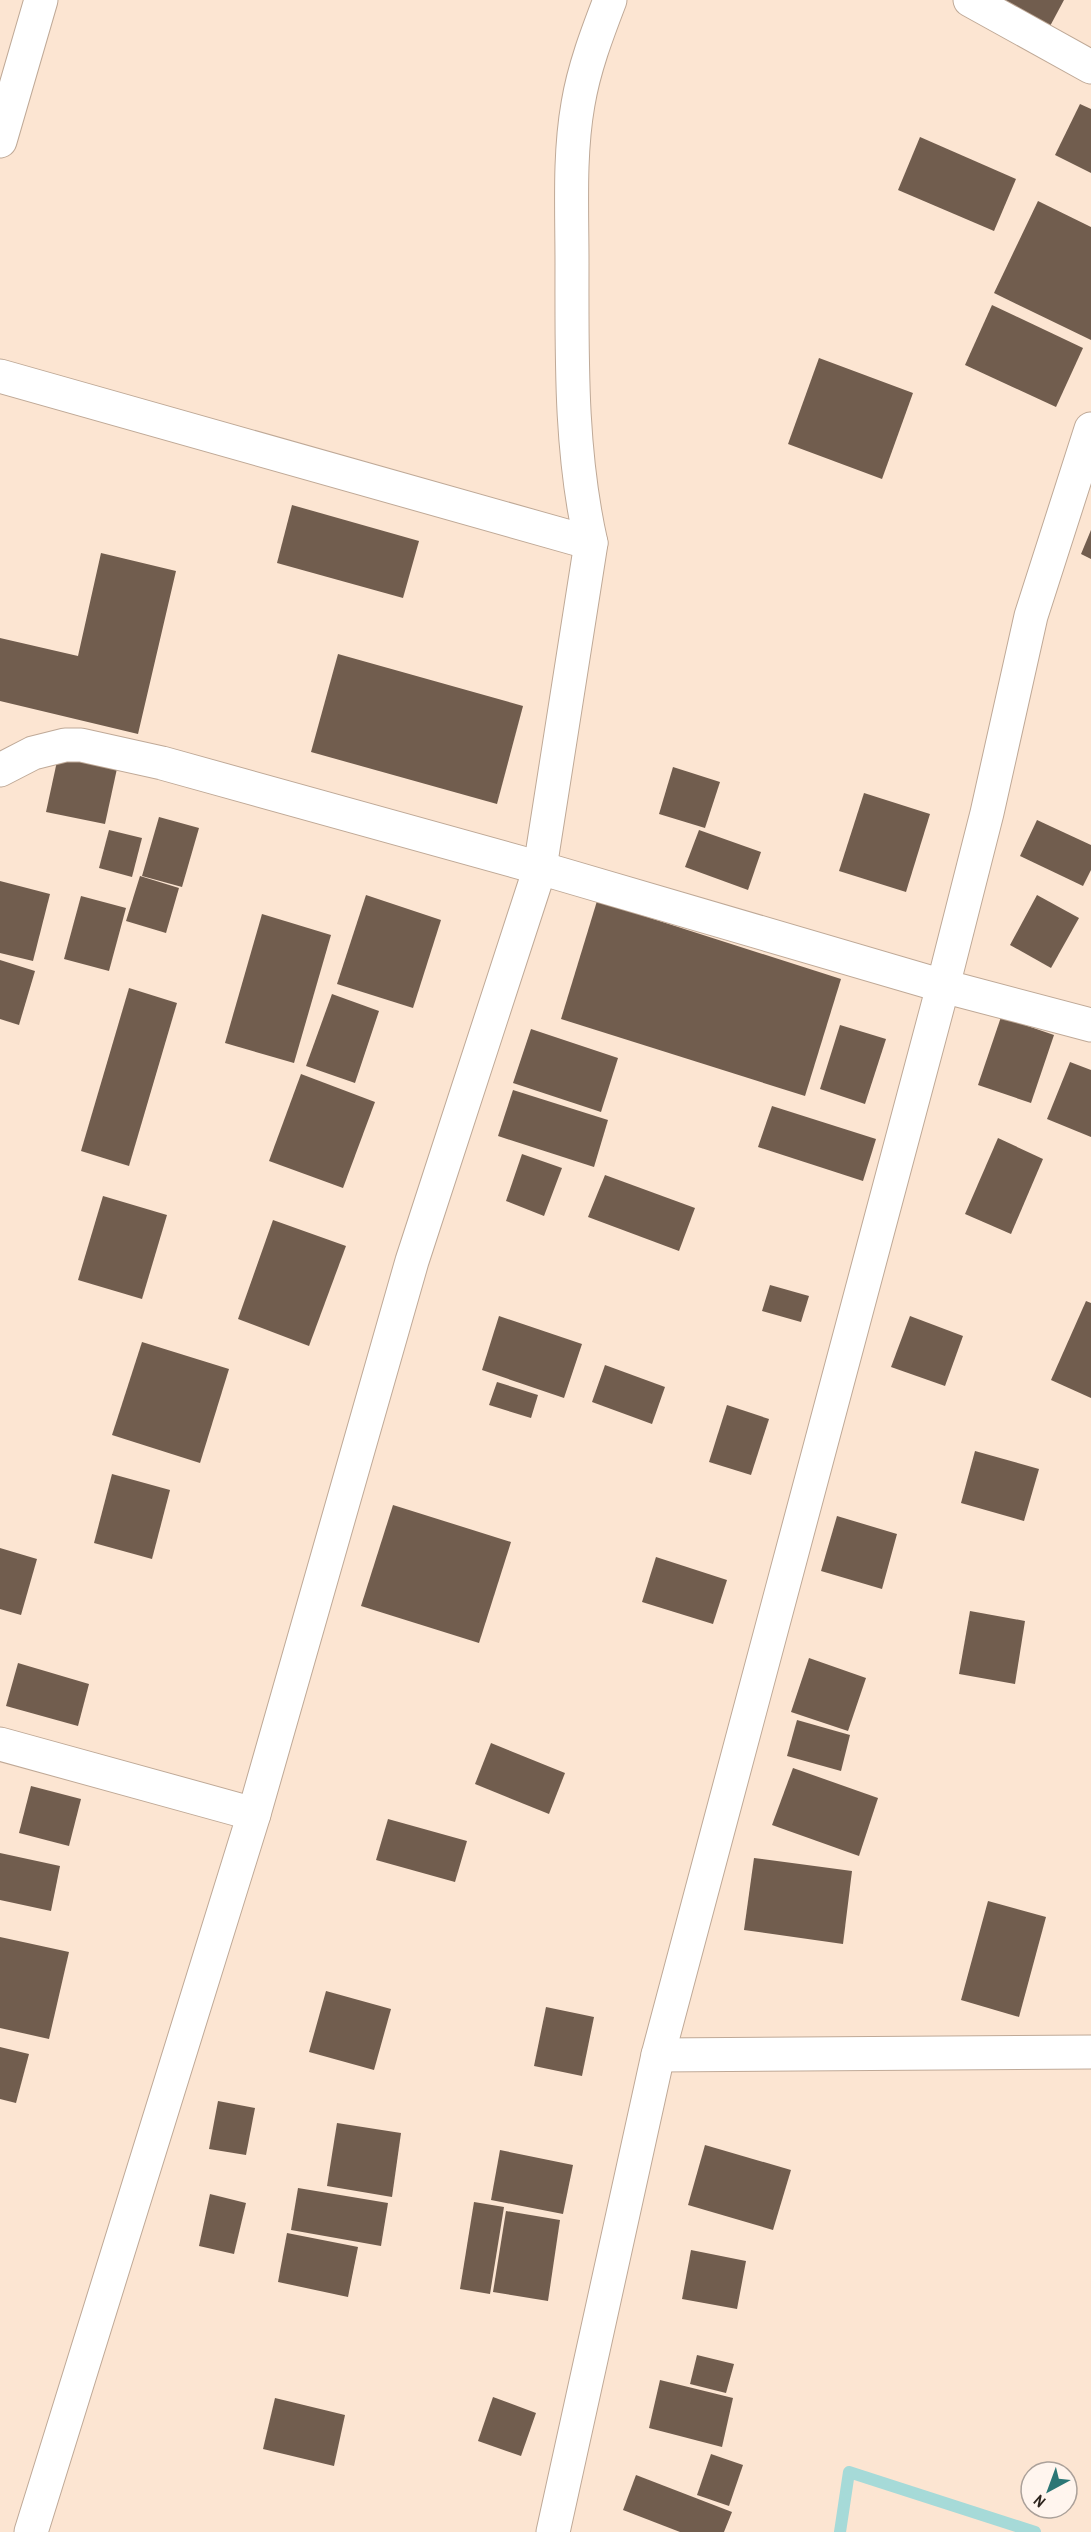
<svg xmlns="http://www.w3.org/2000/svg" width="1091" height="2532" font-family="'Archivo Narrow',sans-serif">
<rect width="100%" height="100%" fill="#fce5d2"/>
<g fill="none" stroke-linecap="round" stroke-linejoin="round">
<path stroke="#a6dad8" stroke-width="12" d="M840 2532 849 2472 1035 2532"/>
</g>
<g fill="#715d4e">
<path d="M997 0H1064L1049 28Z"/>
<path d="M1080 104 1091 109V173L1055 155Z"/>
<path d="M920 137 1016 179 994 231 898 190Z"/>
<path d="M1038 201 1091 227V340L994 293Z"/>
<path d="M992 305 1083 348 1056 407 965 365Z"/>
<path d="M819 358 913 393 882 479 788 444Z"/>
<path d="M292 505 419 541 403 598 277 563Z"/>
<path d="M1091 530V559L1081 554Z"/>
<path d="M101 553 176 571 138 734 0 701V638L78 656Z"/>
<path d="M338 654 523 706 497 804 311 752Z"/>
<path d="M59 752 118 764 105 824 46 812Z"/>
<path d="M673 767 720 782 705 828 659 814Z"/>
<path d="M864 793 930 814 906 892 839 871Z"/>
<path d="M159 817 199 828 182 887 142 876Z"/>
<path d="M1037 820 1091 845V870L1083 886 1020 856Z"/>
<path d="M109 830 142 838 132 877 99 868Z"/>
<path d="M699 830 761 852 748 890 685 867Z"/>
<path d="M140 876 179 888 166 933 126 921Z"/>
<path d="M0 881 50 894 33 961 0 953Z"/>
<path d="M366 895 441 920 413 1008 337 984Z"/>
<path d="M1037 895 1079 918 1051 968 1010 945Z"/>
<path d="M81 896 126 908 109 971 64 959Z"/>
<path d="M597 901 841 979 805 1096 561 1019Z"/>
<path d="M262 914 331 935 294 1063 225 1043Z"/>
<path d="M0 960 35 971 19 1025 0 1019Z"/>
<path d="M129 988 177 1003 129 1166 81 1151Z"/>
<path d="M332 994 379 1011 355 1083 306 1066Z"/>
<path d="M1001 1017 1054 1035 1031 1103 978 1085Z"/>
<path d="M840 1025 886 1039 865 1104 820 1089Z"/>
<path d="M531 1029 618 1058 601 1112 513 1083Z"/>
<path d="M1070 1062 1091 1070V1137L1047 1119Z"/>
<path d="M301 1074 375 1102 343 1188 269 1161Z"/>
<path d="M513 1090 608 1120 594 1167 498 1136Z"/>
<path d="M772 1106 876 1139 863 1181 758 1147Z"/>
<path d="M998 1138 1043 1159 1011 1234 965 1214Z"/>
<path d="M522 1154 562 1168 544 1216 506 1201Z"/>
<path d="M605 1175 695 1208 679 1251 588 1217Z"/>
<path d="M103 1196 167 1215 142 1299 78 1280Z"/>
<path d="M273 1220 346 1246 309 1346 238 1319Z"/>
<path d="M770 1285 809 1296 801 1322 762 1311Z"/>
<path d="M1086 1301 1091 1303V1398L1051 1380Z"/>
<path d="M499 1316 582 1344 564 1398 482 1370Z"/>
<path d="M910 1316 963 1336 945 1386 891 1367Z"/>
<path d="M142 1342 229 1369 200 1463 112 1435Z"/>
<path d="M605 1365 665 1387 652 1424 592 1402Z"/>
<path d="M497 1382 538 1395 531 1418 489 1405Z"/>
<path d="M727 1405 769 1419 751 1475 709 1462Z"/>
<path d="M975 1451 1039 1469 1024 1521 961 1503Z"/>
<path d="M112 1474 170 1490 152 1559 94 1543Z"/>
<path d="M393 1505 511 1542 479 1643 361 1606Z"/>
<path d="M837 1516 897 1534 882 1589 821 1571Z"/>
<path d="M0 1548 37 1559 21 1615 0 1609Z"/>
<path d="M656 1557 727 1580 713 1624 642 1602Z"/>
<path d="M970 1611 1025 1621 1015 1684 959 1674Z"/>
<path d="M809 1658 866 1678 848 1731 791 1712Z"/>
<path d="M18 1663 89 1684 78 1726 6 1706Z"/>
<path d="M797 1720 850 1735 841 1771 787 1756Z"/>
<path d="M491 1743 565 1773 549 1814 475 1784Z"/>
<path d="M793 1768 878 1798 859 1856 772 1825Z"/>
<path d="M31 1786 81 1799 69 1846 19 1833Z"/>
<path d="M388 1819 467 1841 455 1882 376 1860Z"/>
<path d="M0 1853 60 1866 51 1911 0 1900Z"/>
<path d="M754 1858 852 1871 843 1944 744 1930Z"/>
<path d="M988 1901 1046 1917 1019 2017 961 2000Z"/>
<path d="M0 1937 69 1952 49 2039 0 2028Z"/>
<path d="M326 1991 391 2009 374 2070 309 2052Z"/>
<path d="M546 2007 594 2017 582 2076 534 2066Z"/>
<path d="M0 2047 29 2054 16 2103 0 2099Z"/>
<path d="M218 2101 255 2108 246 2155 209 2149Z"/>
<path d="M337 2123 401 2133 392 2197 327 2186Z"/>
<path d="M705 2145 791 2170 773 2230 688 2205Z"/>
<path d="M500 2150 573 2165 563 2214 491 2200Z"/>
<path d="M298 2188 388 2203 381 2246 291 2230Z"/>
<path d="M210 2194 246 2203 234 2254 199 2246Z"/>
<path d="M474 2202 504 2207 490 2294 460 2289Z"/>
<path d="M506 2211 560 2220 548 2301 493 2292Z"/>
<path d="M287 2233 358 2247 348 2297 278 2282Z"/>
<path d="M691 2250 746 2261 737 2309 682 2299Z"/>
<path d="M697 2355 734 2364 726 2393 690 2384Z"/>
<path d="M660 2380 733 2398 722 2447 649 2428Z"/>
<path d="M493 2397 536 2413 521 2456 478 2441Z"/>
<path d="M275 2398 345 2415 334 2466 263 2449Z"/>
<path d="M711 2454 743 2465 729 2506 697 2495Z"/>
<path d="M636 2475 732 2512 724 2532H680L623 2510Z"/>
</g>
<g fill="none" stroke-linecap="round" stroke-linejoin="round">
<g stroke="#bfa997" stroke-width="35">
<g id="minor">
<path d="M970 0 1091 67"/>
<path d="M0 141 41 0"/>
<path d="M0 376 591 543"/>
<path d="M0 770 33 753 65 745H81L162 763 540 868 943 986 1091 1025"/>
<path d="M0 1744 254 1814"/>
<path d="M658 2055 1091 2052"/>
<path d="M31 2532 254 1814 412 1261 540 868 591 543C570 450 572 357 572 263 572 210 569 155 578 104 584 68 597 34 610 0"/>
<path d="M553 2532 658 2055 943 986 987 813 1031 616 1091 429"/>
</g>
</g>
<use href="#minor" stroke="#fff" stroke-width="33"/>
</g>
<g transform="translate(1049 2490) rotate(221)"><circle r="28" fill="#fff5ee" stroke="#aba19a" stroke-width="1.5"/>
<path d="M0-4.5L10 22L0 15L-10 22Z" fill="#2c7675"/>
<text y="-9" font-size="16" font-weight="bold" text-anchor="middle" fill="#2d241d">N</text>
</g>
</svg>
